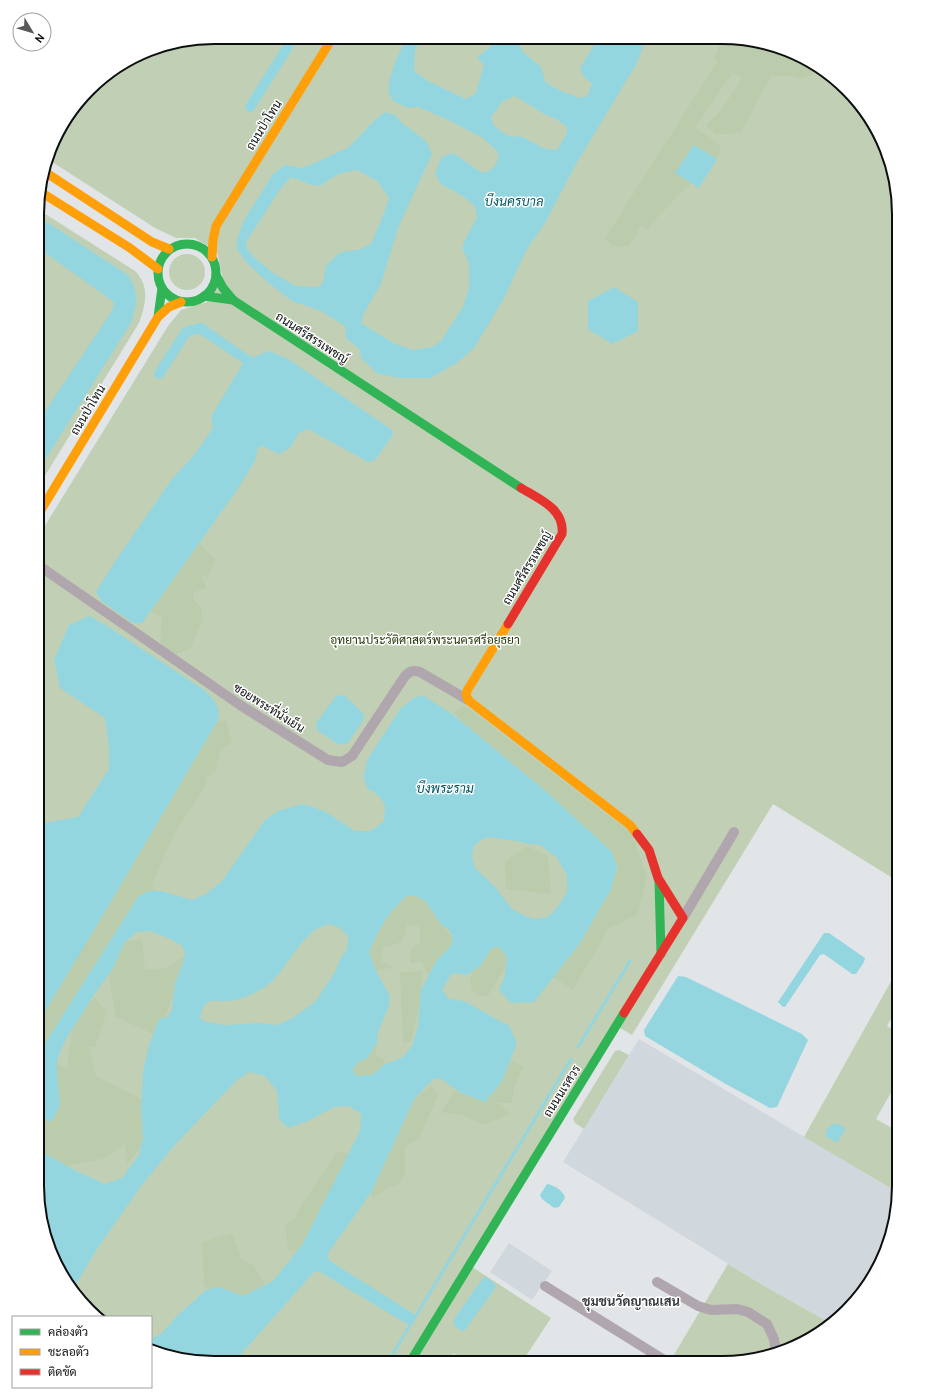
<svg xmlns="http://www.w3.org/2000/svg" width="936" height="1400" font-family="Cabin,Sarabun,sans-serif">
<rect width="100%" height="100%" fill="#e2e5e8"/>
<g fill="#d0d8dd">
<path d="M639 1039 899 1193 890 1243 869 1285 839 1319 832 1324 766 1287 563 1162Z"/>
<path d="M509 1243 552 1271 532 1300 490 1272Z"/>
<path d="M453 1353 468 1362H447Z"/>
</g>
<g fill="#c1d0b4">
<path d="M214 37 746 39 790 50 830 73 862 106 885 146 899 214V882L773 804 632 1035 613 1024 466 1263 551 1318 522 1362H468L453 1353 447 1362H191L151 1351V1317H97L74 1294 51 1254 37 1186 38 537 168 326 181 310 207 302 223 279 217 252 195 238H176L155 228 49 160 61 126 97 81 157 46Z"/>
<path d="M39 210 135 271C150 286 146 304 139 323L38 487Z"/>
<circle cx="187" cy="272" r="18"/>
<path d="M899 967V1005L887 1026 899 1033V1092L893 1089 876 1119 899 1132V1193L804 1137Z"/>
<path d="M619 1050 629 1055 584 1129 575 1123 573 1119 615 1051Z"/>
<path d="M728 1264 766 1287 832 1324 790 1349 723 1363 717 1362 707 1363H669Z"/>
</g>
<g fill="#baccac">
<path d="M718 38 746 39 790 50 823 69 803 79 794 76H771L741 132 715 135 706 125 721 110 742 79 733 72 695 127 721 147 717 159 693 145 676 173 691 183 651 224 648 230 641 226 629 246 613 247 605 238 717 62 714 58 718 50Z"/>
<path d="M198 541 215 560 208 577 201 576 207 588 194 592 193 599 201 608 203 620 190 649 171 656 160 642 162 617 151 612Z"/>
<path d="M465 706 632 834 647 877 637 915 608 929 573 990 551 975 619 867 453 712Z"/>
<path d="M226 720 232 743 220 751 215 772 206 778V785L175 832 152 884 155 891 122 942 142 939 145 970 166 968 188 953 172 999 157 1036 116 1017 109 976 121 945 76 1014 95 998 107 1012 95 1047H89L96 1076 168 1112 127 1164 125 1143 106 1158 62 1167 37 1153V1120L49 1121 53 1061 67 1069 74 1016 37 1064V994L195 741 206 740 207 725Z"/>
<path d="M527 846 548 856 551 894 506 889 505 861Z"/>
<path d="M419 894 454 941 428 974 421 961 410 963 411 948 420 942V927L407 924C405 941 400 945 383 947L381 961 394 967 370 973V933L400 896Z"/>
<path d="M500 941 507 947 508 963 487 997 477 995 471 989 470 978 483 952Z"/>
<path d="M422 971 420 1002 411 1042 403 1043 400 972Z"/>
<path d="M367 1044 376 1046V1056L384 1059 385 1068 354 1087 343 1071Z"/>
<path d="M510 1061 524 1066 514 1087 512 1103H498L510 1114 484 1125 461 1115 441 1112 454 1091 485 1102 502 1081Z"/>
<path d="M431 1086 438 1096 419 1138 405 1147V1174L397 1185 390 1187 373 1197 368 1186 414 1099Z"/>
<path d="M338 1151 351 1155 317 1251 288 1250 285 1224 295 1219 298 1211Z"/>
<path d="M232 1233 241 1258 253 1265 265 1285 243 1296 219 1287 208 1289 204 1284 202 1242Z"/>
</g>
<g fill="#94d6e0" fill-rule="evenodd">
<path d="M406 38H422L415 50 414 71 428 81 466 99 476 93 484 65 477 57 489 48 495 38H515L523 52 541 67 546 83 561 91 580 98 587 96 592 84 584 77 580 69 598 38H646L637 63 576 164 545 223 527 249 503 300 474 348 458 362 431 378H401L378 374 361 358 360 350 346 338 345 326 321 311 292 301 266 281 247 263 237 249V240L243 222 273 174 285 165 301 168 317 162 349 147 374 121 385 112 395 115 402 123 426 141 432 154 398 228 381 284 364 313 361 323 393 343 413 350 432 347 441 341 463 307 469 288V264L463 250V244L477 217 475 206 464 197 441 184 435 174 441 158 452 153C463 158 472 168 484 173 494 169 499 163 498 152L483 138 448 120 418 107 408 108 393 101 388 92 390 78 396 60ZM515 96 544 114 556 119 567 127V133L557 150 543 148 523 137 508 136 494 126 491 117 503 101ZM357 170 377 181 389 198 382 218 371 244 360 249 339 253 326 266 323 283 317 287 296 286 273 273 255 258 247 249 246 242 281 188 291 177 312 185 320 186 338 174Z"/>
<path d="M694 145 717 159 699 188 675 173Z"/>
<path d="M39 217 128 275C140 295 137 301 131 323L38 471V422L112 311 114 303 110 299 38 248Z"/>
<path d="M614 287 638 302V331L612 344 588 329V301Z"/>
<path d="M269 351 288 359 392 430 393 435 375 460 368 462 308 429 299 433 290 448 278 454 263 446 258 448 255 461 235 493 142 623H133L101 601 96 592 114 563 172 479 195 454 213 428 211 417 243 363 253 357Z"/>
<path d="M89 616 104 624 204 690C214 700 221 706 218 720L119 888 37 1025 38 824 78 817 109 769V747L105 718 60 688 54 660 69 625Z"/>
<path d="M344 695 363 713 364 719 348 743 339 745 317 730 316 723 336 696Z"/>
<path d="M424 696 455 716 549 794 612 852 617 867 611 889 580 943 534 1002 511 1003 499 990 505 975 507 957 499 947 492 948 480 966 467 975 452 973 442 990 449 999 464 1001 509 1026 517 1043 502 1081 485 1102 461 1093 440 1078 433 1079 414 1099 372 1191 327 1255 330 1261 414 1314 416 1317 411 1325 407 1324 320 1272H314L234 1362H191L151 1351V1339L161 1334 178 1315 206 1290 219 1287 243 1296 273 1281 302 1245 360 1131 361 1114 349 1106 334 1107 308 1121 288 1128 279 1119 277 1091 265 1076 249 1072 236 1081 173 1147 142 1185 97 1249 72 1291 51 1254 37 1186V1149L76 1171 105 1184 122 1178 139 1155 143 1137 141 1107 143 1072 149 1045 159 1019 168 1017 172 1009 175 983 182 966 185 953 182 946 170 939 150 931 137 932 124 943 114 967 96 992 66 1039 57 1060V1075L60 1104 54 1118 49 1122 39 1115 37 1116V1056L138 897 149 891H161L192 900 206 894 222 881 265 820 278 811 303 804 324 811 355 831H371L384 821 385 805 379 796 367 788 365 782 364 775 367 760 401 708 415 697ZM487 837 516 841 529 844 540 845 557 858 567 875V892L559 905 548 917 534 919 521 914 512 909 496 888 475 868 472 857 474 845ZM407 896H416L425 901 441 924 450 931 453 939 450 947 436 961 421 990 418 1026 412 1046 403 1057 384 1065 372 1075 357 1076 352 1071 358 1062 367 1058 377 1043 378 1032 389 1006 390 996 376 971 369 952C378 931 388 911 407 896ZM331 924 341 929 348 936 347 949 341 958 335 972 315 1002 291 1019 276 1025 260 1023 225 1025 206 1022 200 1018C202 1012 202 1005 208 1002 214 999 221 1002 227 1001 242 1000 254 994 266 986 288 971 302 927 331 924Z"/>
<path d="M824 933H829L865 958 864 962 856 974H852L824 954 820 955 785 1007H783L778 1002Z"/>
<path d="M678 976 686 977 802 1034 808 1040 777 1107 770 1108 724 1083 645 1036 644 1030Z"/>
<path d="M836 1123 844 1127 845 1130 837 1142 833 1141 826 1136V1131L831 1125Z"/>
<path d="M547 1184C554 1185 564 1191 565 1198L559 1207 554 1208 542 1199 540 1195Z"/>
<path d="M486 1277 495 1284 496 1287 465 1330 461 1331 454 1325V1319L483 1278Z"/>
</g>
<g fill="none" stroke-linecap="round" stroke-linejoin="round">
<g stroke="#94d6e0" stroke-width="3">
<path d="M578 1047 630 961"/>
<path d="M388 1362 571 1059"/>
</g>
<g stroke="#94d6e0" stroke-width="10">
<path d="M250 107 294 37"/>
<path d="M159 374 186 332 200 328 259 368"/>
</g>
<g stroke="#b0a6ad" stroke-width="10">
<path d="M38 565 240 705 328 760 342 762 352 756 405 676C410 671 413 670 420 672L468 700"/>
<path d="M683 918 734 832"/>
<path d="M657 1282 698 1306 711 1310 737 1309 748 1312 767 1324 774 1339 776 1352"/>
<path d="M545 1286 669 1363"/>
</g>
<g stroke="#30b455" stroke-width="9">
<circle cx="187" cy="273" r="29"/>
<path d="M216 275 223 288 233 300"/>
<path d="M204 296 233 300 521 488"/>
<path d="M158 317 162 288"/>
<path d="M659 881 661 954"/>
<path d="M410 1362 624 1013"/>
</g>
<g stroke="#ff9f0a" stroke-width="9">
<path d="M45 172 152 242 169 249"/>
<path d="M39 191 130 248 158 269"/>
<path d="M212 257 213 240 216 226 333 37"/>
<path d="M38 515 158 317 169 307 181 302"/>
<path d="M508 624 468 689 466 694 468 700 630 825 637 834"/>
</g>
<g stroke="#e5322d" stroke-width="9">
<path d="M508 624 562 534C565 509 539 499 521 488"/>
<path d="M624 1013 683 918 658 878 649 850 637 834"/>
</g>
</g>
<g text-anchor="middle" stroke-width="3" stroke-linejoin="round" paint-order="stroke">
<g font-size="12" fill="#0c0e0f" stroke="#fff">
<text transform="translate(264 125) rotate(-58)" y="4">ถนนป่าโทน</text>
<text transform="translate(312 338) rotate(33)" y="4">ถนนศรีสรรเพชญ์</text>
<text transform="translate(88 410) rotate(-59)" y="4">ถนนป่าโทน</text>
<text transform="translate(527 568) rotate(-59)" y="4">ถนนศรีสรรเพชญ์</text>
<text transform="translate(269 708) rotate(32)" y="4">ซอยพระที่นั่งเย็น</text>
<text transform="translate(562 1091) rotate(-58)" y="4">ถนนนเรศวร</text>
</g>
<g font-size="12" fill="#1f3103" stroke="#fff">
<text x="425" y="644">อุทยานประวัติศาสตร์พระนครศรีอยุธยา</text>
</g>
<g font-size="13" font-style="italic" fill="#005861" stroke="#fff">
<text x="514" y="206">บึงนครบาล</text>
<text x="445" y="793">บึงพระราม</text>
</g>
<g font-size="13" font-weight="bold" fill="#373b3f" stroke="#fff">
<text x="631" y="1306">ชุมชนวัดญาณเสน</text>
</g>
</g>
<path d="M0 0H936V1400H0ZM214 44H722A170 170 0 0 1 892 214V1186A170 170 0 0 1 722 1356H214A170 170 0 0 1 44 1186V214A170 170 0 0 1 214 44Z" fill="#fff" fill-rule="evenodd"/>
<path fill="none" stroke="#0c0e0f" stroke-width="2" d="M214 44H722A170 170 0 0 1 892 214V1186A170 170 0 0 1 722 1356H214A170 170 0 0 1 44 1186V214A170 170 0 0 1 214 44Z"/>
<rect x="12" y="1316" width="140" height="72" fill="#ffffff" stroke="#9e9f9f"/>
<rect x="20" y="1329" width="20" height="6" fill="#30b455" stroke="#9e9f9f"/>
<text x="48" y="1336" font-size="12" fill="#0c0e0f">คล่องตัว</text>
<rect x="20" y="1349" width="20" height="6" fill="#ff9f0a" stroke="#9e9f9f"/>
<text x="48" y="1356" font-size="12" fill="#0c0e0f">ชะลอตัว</text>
<rect x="20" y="1369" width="20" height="6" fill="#e5322d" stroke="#9e9f9f"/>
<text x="48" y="1376" font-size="12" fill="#0c0e0f">ติดขัด</text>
<g transform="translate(32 32) rotate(128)"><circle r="19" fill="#ffffff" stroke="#9e9f9f"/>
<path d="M0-3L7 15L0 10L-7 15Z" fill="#57595b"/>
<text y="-6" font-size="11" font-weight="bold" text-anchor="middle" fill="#0c0e0f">N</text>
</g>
</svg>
